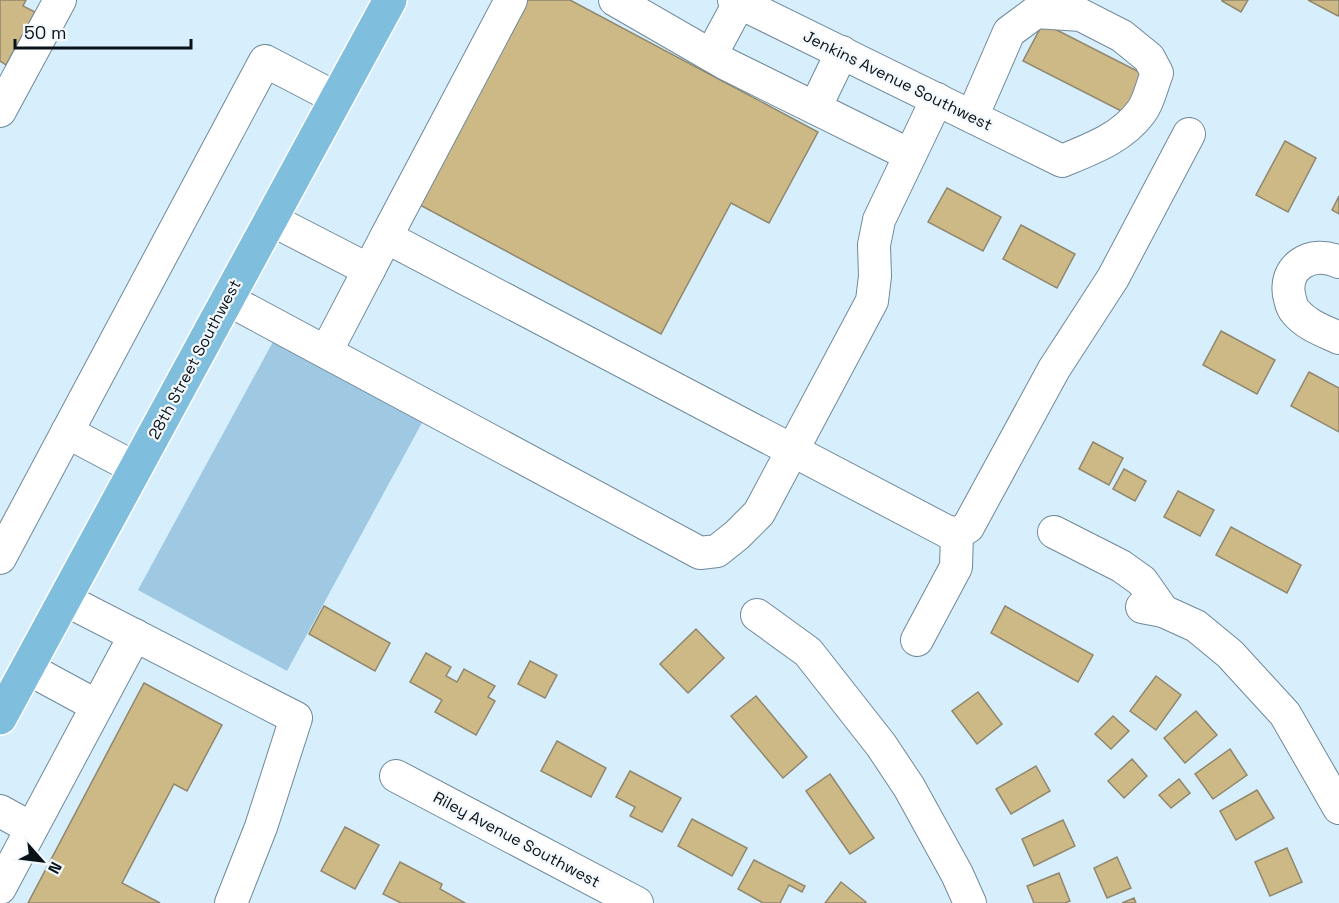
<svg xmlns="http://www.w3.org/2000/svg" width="1339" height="903" font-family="'Space Grotesk',sans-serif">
<rect width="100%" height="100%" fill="#d7eefd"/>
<path fill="#9fc9e3" d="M275 338 424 419 287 671 138 590Z"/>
<g fill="#ccb986" stroke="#90876d" stroke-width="1.5">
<path d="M0 0H26L23 6 35 12 6 65 0 61Z"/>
<path d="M527 0H570L818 132 769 223 731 203 661 334 418 204Z"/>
<path d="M1222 0H1248L1241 12 1222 1Z"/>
<path d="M1308 0H1339V14L1338 16Z"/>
<path d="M1043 23 1153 79 1133 117 1023 61Z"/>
<path d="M1285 141 1316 158 1288 212 1256 195Z"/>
<path d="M947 188 1001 217 983 251 928 222Z"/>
<path d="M1339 196V214L1332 210Z"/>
<path d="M1021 225 1075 254 1057 288 1003 259Z"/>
<path d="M1221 331 1275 360 1257 394 1203 365Z"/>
<path d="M1309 372 1339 388V432L1291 406Z"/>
<path d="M1093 442 1123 458 1109 485 1079 469Z"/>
<path d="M1124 469 1146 481 1135 501 1113 489Z"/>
<path d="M1178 491 1214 510 1200 536 1164 517Z"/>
<path d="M1231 527 1301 565 1287 593 1216 555Z"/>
<path d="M324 606 390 643 375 671 309 634Z"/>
<path d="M1005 606 1093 655 1078 682 991 633Z"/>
<path d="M696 629 724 658 688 693 660 664Z"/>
<path d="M426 653 451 667 446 676 457 682 464 669 495 686 488 697 495 701 476 735 435 712 442 700 410 682Z"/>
<path d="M530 661 557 675 545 698 518 684Z"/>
<path d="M1156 676 1181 695 1156 730 1130 711Z"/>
<path d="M144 683 222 725 187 791 174 784 122 883 160 903H28Z"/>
<path d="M978 692 1002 724 977 744 952 711Z"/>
<path d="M756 696 807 757 783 778 731 716Z"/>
<path d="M1196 711 1217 735 1185 763 1164 738Z"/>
<path d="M1113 716 1129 731 1111 749 1095 734Z"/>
<path d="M557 741 606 768 591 797 541 771Z"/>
<path d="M1230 749 1247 775 1213 799 1195 774Z"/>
<path d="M1132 759 1147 776 1124 798 1108 781Z"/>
<path d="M1036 766 1050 791 1011 814 996 789Z"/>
<path d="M630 771 681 798 662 832 630 816 635 807 616 797Z"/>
<path d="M830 774 874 838 850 854 806 791Z"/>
<path d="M1179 779 1190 793 1171 808 1159 795Z"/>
<path d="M1257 790 1274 818 1236 840 1220 811Z"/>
<path d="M692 819 747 848 732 876 678 846Z"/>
<path d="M1063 820 1075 846 1034 866 1022 839Z"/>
<path d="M345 827 379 845 355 889 321 871Z"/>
<path d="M1287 848 1302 882 1270 896 1255 862Z"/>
<path d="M1117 857 1131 888 1107 898 1094 868Z"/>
<path d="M754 860 805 886 802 892 789 885 780 903H763L738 889Z"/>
<path d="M400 862 442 884 440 889 465 903H401L383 894Z"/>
<path d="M1059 873 1070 901 1065 903H1034L1027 886Z"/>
<path d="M841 882 866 902V903H825Z"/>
<path d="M1134 898 1136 903H1122Z"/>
</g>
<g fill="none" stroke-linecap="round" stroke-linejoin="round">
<g stroke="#6f899a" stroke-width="34">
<g id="minor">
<path d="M615 0 726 64 910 155"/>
<path d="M734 0 1062 161C1091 149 1122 138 1141 112 1149 102 1152 85 1157 73L1149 58 1122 36 1081 15 1036 12 1009 32 972 117"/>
<path d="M711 55 739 3"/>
<path d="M815 108 842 52"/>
<path d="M0 111 60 0"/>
<path d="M270 219 369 270"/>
<path d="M386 237 511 0"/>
<path d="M1339 262C1312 249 1281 267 1290 299 1291 303 1292 308 1295 311 1306 325 1324 331 1339 338"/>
<path d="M227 299 700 553 717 551 737 535 759 513 872 301 875 276 874 245 879 220 937 99"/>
<path d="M326 352 386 237 946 531 957 534 968 527 1054 369 1113 278 1189 134"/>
<path d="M67 432 135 468"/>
<path d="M1054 532 1121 566 1142 581 1163 611"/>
<path d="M0 558 265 61 336 98"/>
<path d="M64 599 296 718 261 827 231 903"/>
<path d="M1142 607 1163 611 1196 626 1230 654 1285 714 1339 808"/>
<path d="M757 615 808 652 881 745 909 787 957 874 970 903"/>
<path d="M917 640 956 567 957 534"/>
<path d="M27 668 97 706"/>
<path d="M396 776 637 903"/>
<path d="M0 811 31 828"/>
<path d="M0 888 135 635"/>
</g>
</g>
<g stroke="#fff" stroke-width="36">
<path id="major" d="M0 718 390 0"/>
</g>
<use href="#minor" stroke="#fff" stroke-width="32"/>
<use href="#major" stroke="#80bedd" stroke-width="33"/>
</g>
<g text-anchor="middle" stroke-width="4.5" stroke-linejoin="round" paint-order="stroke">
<g font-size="16" fill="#081218" stroke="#f3f8fc">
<text transform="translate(898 80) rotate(26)" y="6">Jenkins Avenue Southwest</text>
<text transform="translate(194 359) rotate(-62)" y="6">28th Street Southwest</text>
<text transform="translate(517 839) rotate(28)" y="6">Riley Avenue Southwest</text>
</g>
</g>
<g transform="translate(42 861) rotate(118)" stroke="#f3f8fc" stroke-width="4.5" paint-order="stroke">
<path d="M0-4.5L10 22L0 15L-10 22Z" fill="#081218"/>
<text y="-9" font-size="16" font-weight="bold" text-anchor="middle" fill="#081218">N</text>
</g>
<path d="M15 39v9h176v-9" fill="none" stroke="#081218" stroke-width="3"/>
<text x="24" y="39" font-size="18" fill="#081218" stroke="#f3f8fc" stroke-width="4.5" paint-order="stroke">50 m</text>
</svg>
